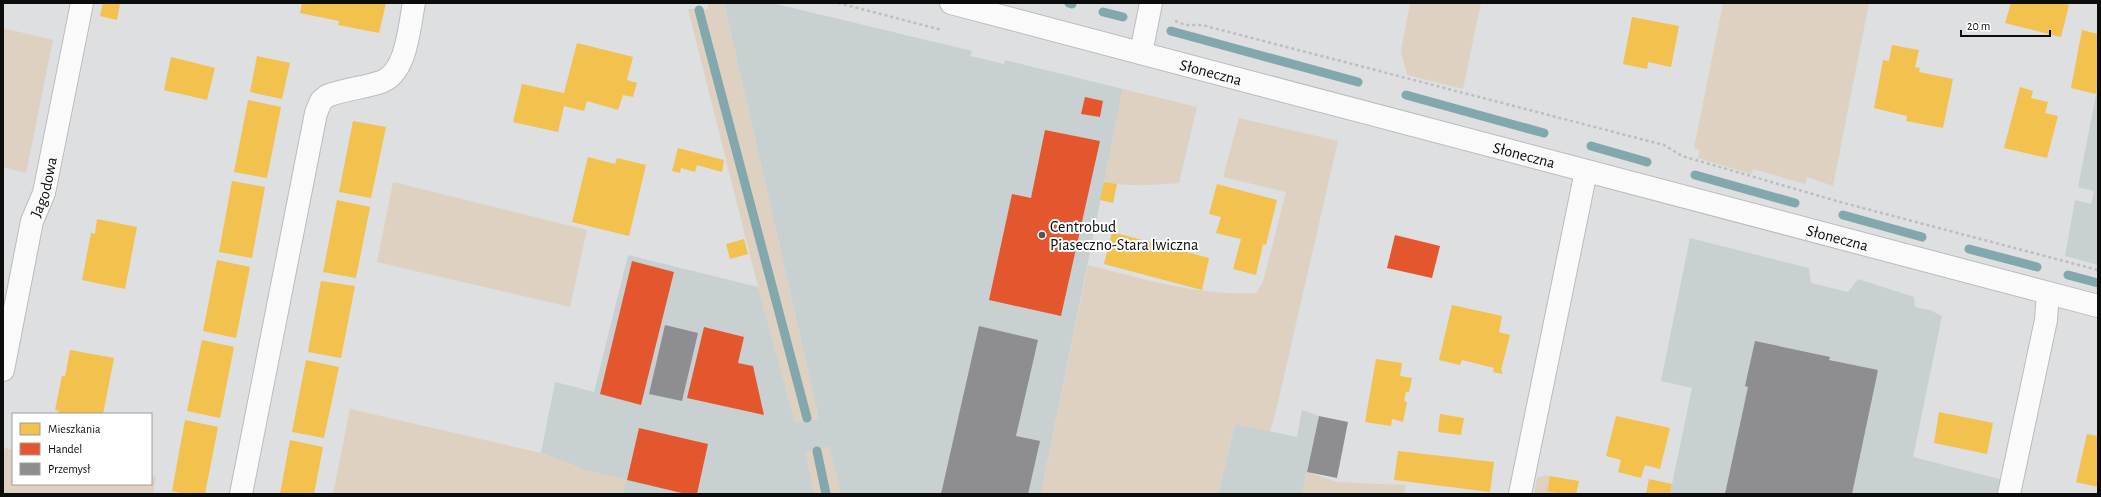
<svg xmlns="http://www.w3.org/2000/svg" width="2101" height="497" font-family="'Alegreya Sans',sans-serif">
<rect width="100%" height="100%" fill="#dddfe0"/>
<g fill="#c8d0d1">
<path d="M724 3H772L972 51 970 56 1004 64 1005 60 1123 89 1041 494H622L626 480 585 470 541 453 555 382 594 392 628 255 758 287 795 422 819 419Z"/>
<path d="M2098 85V265L2065 256 2075 200 2091 204 2094 191 2078 187Z"/>
<path d="M1690 238 1809 268 1811 283 1848 292 1858 279 1914 297 1915 307 1930 310 1942 316 1913 457 2003 480 2000 494H1670L1692 388 1661 381Z"/>
<path d="M1302 410 1319 416 1302 494H1218L1235 424 1297 437Z"/>
</g>
<g fill="#dfd1c1">
<path d="M708 3H724L819 419 795 423 758 287 688 9H708Z"/>
<path d="M1410 3H1481L1463 89 1407 75 1401 51Z"/>
<path d="M1723 3H1869L1833 186 1807 177 1805 184 1753 169 1751 174 1698 158 1700 150 1694 148Z"/>
<path d="M3 28 53 40 26 173 3 167Z"/>
<path d="M1123 89 1197 107 1179 183C1154 185 1128 187 1104 182Z"/>
<path d="M1239 118 1338 141 1276 411 1270 432 1235 424 1218 494H1041L1088 265C1144 279 1198 296 1256 293L1263 282 1286 192 1223 177Z"/>
<path d="M393 182 587 230 570 307 377 262Z"/>
<path d="M350 409 541 453 585 470 627 480 622 494H333Z"/>
<path d="M830 446 841 494H814L805 452Z"/>
<path d="M5 448 13 450V484H151V476L156 477 153 494H3V461Z"/>
<path d="M1307 472 1337 482 1406 485 1404 494H1302Z"/>
<path d="M1547 475 1550 476 1547 491 1561 494H1534L1537 478Z"/>
</g>
<g fill="#f2c14e">
<path d="M103 3H120L117 20 100 16Z"/>
<path d="M302 3H386L379 33 338 25 339 21 300 13Z"/>
<path d="M2011 3H2062L2069 5 2061 37 2005 23Z"/>
<path d="M1632 17 1679 26 1671 67 1648 62 1647 69 1623 64Z"/>
<path d="M2082 30 2098 34V85L2096 94 2071 88Z"/>
<path d="M577 43 633 57 627 80 637 83 633 97 623 95 618 110 587 101 584 111 564 106 558 132 513 122 522 84 564 93Z"/>
<path d="M1892 45 1919 50 1915 67 1920 68 1919 72 1953 79 1943 128 1906 121 1907 116 1874 108 1883 60 1889 61Z"/>
<path d="M257 56 290 63 282 99 250 92Z"/>
<path d="M171 57 215 68 207 100 164 90Z"/>
<path d="M2020 87 2033 91 2031 98 2048 102 2045 113 2058 116 2047 158 2004 148Z"/>
<path d="M248 100 281 107 267 178 234 172Z"/>
<path d="M353 121 386 127 371 198 339 192Z"/>
<path d="M678 148 724 160 722 172 697 165 695 172 681 168 680 173 672 171Z"/>
<path d="M588 157 615 164 617 158 646 165 629 236 572 222Z"/>
<path d="M232 181 265 187 252 258 219 252Z"/>
<path d="M1104 182 1117 184 1113 203 1100 200Z"/>
<path d="M1217 184 1277 200 1266 245 1263 244 1256 275 1233 269 1241 239 1216 233 1221 217 1209 214Z"/>
<path d="M337 200 370 207 356 278 323 272Z"/>
<path d="M97 219 137 227 125 289 82 280 91 233 95 234Z"/>
<path d="M1112 232 1209 258 1202 290 1104 264Z"/>
<path d="M744 239 748 254 730 259 726 244Z"/>
<path d="M217 260 250 267 236 338 203 331Z"/>
<path d="M321 281 355 286 341 358 308 352Z"/>
<path d="M1452 305 1502 316 1499 332 1510 335 1501 370 1503 374 1493 372 1494 368 1462 360 1460 365 1439 360Z"/>
<path d="M202 340 234 347 220 418 187 411Z"/>
<path d="M70 350 114 358 103 414H58L59 411 55 410 62 376H65Z"/>
<path d="M1376 359 1402 363 1400 376 1412 378 1409 392H1406L1404 401 1407 402 1403 422 1392 419 1391 426 1365 422Z"/>
<path d="M306 360 339 367 324 438 292 432Z"/>
<path d="M1939 412 1993 423 1987 454 1934 443Z"/>
<path d="M1440 414 1464 418 1461 435 1438 432Z"/>
<path d="M1616 416 1670 428 1660 469 1645 465 1641 478 1618 472 1621 460 1606 456Z"/>
<path d="M185 420 218 427 205 494H185L172 491Z"/>
<path d="M2087 434 2098 436V487L2076 482Z"/>
<path d="M290 440 323 447 314 494H280Z"/>
<path d="M1398 451 1494 462 1490 492 1394 480Z"/>
<path d="M1550 476 1579 481 1576 494H1561L1547 491Z"/>
<path d="M1649 479 1672 484 1670 494H1646Z"/>
</g>
<g fill="#e4572e">
<path d="M1085 97 1103 101 1100 117 1081 114Z"/>
<path d="M1045 130 1100 141 1061 316 989 300 1012 194 1031 198Z"/>
<path d="M1395 235 1440 246 1432 278 1387 268Z"/>
<path d="M632 261 674 272 641 405 600 394Z"/>
<path d="M704 327 744 337 738 363 753 366 764 415 687 398Z"/>
<path d="M639 428 708 444 697 494H686L627 480Z"/>
</g>
<g fill="#8d8d92">
<path d="M665 325 698 333 682 401 649 394Z"/>
<path d="M979 326 1038 340 1016 436 1040 441 1028 494H941Z"/>
<path d="M1755 341 1830 357 1829 360 1878 370 1852 494H1725L1748 387 1745 386Z"/>
<path d="M1319 416 1348 422 1337 478 1307 472Z"/>
</g>
<g fill="none" stroke-linecap="round" stroke-linejoin="round">
<g stroke="#82a8ae" stroke-width="9">
<path d="M1069 3 1072 4"/>
<path d="M699 10 807 418"/>
<path d="M1103 12 1123 17"/>
<path d="M1171 31 1358 82"/>
<path d="M1406 95 1544 133"/>
<path d="M1591 146 1647 162"/>
<path d="M1695 175 1795 203"/>
<path d="M1843 215 1922 237"/>
<path d="M1969 249 2037 267"/>
<path d="M2068 275 2098 283"/>
<path d="M817 451 826 494"/>
</g>
<g stroke="#babcbc" stroke-width="24">
<g id="minor">
<path d="M1141 53 1151 3"/>
<path id="s1" d="M3 370 32 221 44 193 82 3"/>
<path d="M241 494 316 113 321 101 327 96C345 89 363 88 381 82 407 73 409 27 414 3"/>
<path d="M1520 494 1586 171"/>
<path d="M2009 494 2046 320 2048 293"/>
</g>
</g>
<g stroke="#babcbc" stroke-width="24">
<g id="major">
<path id="s2" d="M951 3 2098 306"/>
</g>
</g>
<g stroke="#bdbebe" stroke-width="2.5" stroke-dasharray="3 3" stroke-linecap="butt">
<path d="M838 3 942 30"/>
<path d="M1175 21 1186 25H1202L1664 145 1682 156 1840 202 2098 270"/>
</g>
<use href="#minor" stroke="#fafafa" stroke-width="22"/>
<use href="#major" stroke="#fafafa" stroke-width="22"/>
</g>
<circle fill="#545656" stroke="#fff" stroke-width="1.5" cx="1042" cy="235" r="4"/>
<g text-anchor="middle" stroke-width="4" stroke-linejoin="round" paint-order="stroke">
<g font-size="16" fill="#0b0c0c" stroke="#fff">
<text dy="6" stroke="none"><textPath href="#s2" startOffset="269">Słoneczna</textPath></text>
<text dy="6" stroke="none"><textPath href="#s2" startOffset="593">Słoneczna</textPath></text>
<text dy="6" stroke="none"><textPath href="#s1" startOffset="188">Jagodowa</textPath></text>
<text dy="6" stroke="none"><textPath href="#s2" startOffset="917">Słoneczna</textPath></text>
</g>
<g font-size="16" fill="#0b0c0c" stroke="#fff" text-anchor="start">
<text x="1050" y="232">Centrobud<tspan x="1050" dy="18">Piaseczno-Stara Iwiczna</tspan></text>
</g>
</g>
<rect width="2101" height="497" fill="none" stroke="#0b0c0c" stroke-width="8"/>
<rect x="12" y="413" width="140" height="72" fill="#ffffff" stroke="#9d9e9e"/>
<rect x="20" y="423" width="20" height="12" fill="#f2c14e" stroke="#9d9e9e"/>
<text x="48" y="433" font-size="12" fill="#0b0c0c">Mieszkania</text>
<rect x="20" y="443" width="20" height="12" fill="#e4572e" stroke="#9d9e9e"/>
<text x="48" y="453" font-size="12" fill="#0b0c0c">Handel</text>
<rect x="20" y="463" width="20" height="12" fill="#8d8d92" stroke="#9d9e9e"/>
<text x="48" y="473" font-size="12" fill="#0b0c0c">Przemysł</text>
<path d="M1961 30v6h89v-6" fill="none" stroke="#0b0c0c" stroke-width="2"/>
<text x="1967" y="30" font-size="12" fill="#0b0c0c" stroke="#ffffff" stroke-width="3" paint-order="stroke">20 m</text>
</svg>
